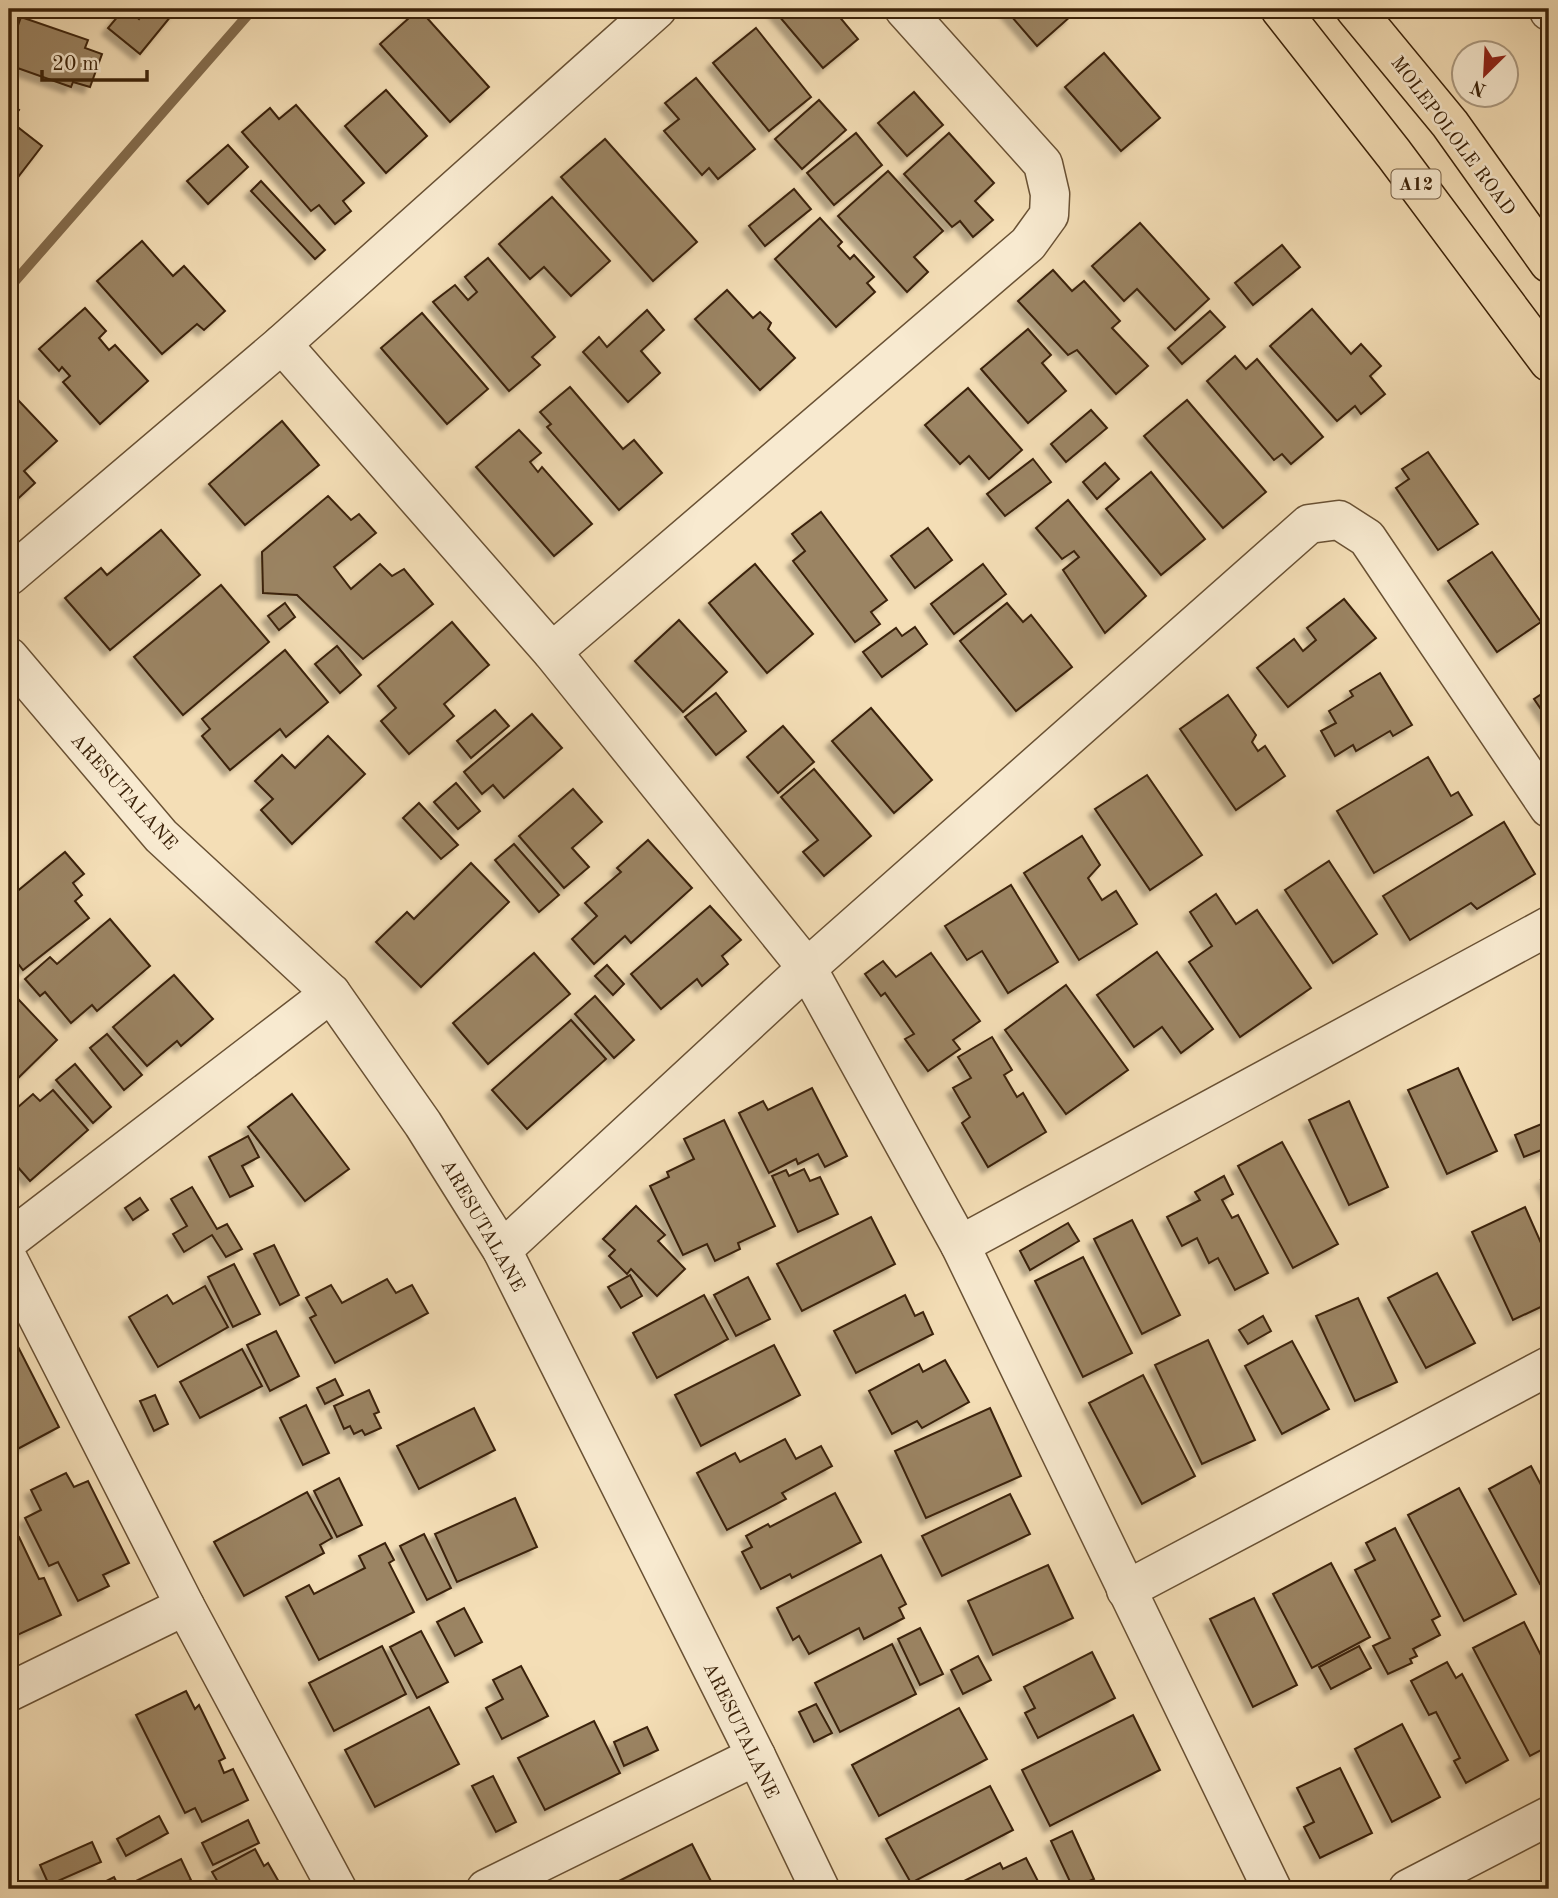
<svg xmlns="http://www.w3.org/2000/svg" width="1558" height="1898" font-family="'Old Standard TT',serif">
<defs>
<filter id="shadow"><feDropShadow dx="-6" dy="6" stdDeviation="2" flood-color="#0004"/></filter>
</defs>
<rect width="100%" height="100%" fill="#f4deb6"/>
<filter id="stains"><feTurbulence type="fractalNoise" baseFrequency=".00286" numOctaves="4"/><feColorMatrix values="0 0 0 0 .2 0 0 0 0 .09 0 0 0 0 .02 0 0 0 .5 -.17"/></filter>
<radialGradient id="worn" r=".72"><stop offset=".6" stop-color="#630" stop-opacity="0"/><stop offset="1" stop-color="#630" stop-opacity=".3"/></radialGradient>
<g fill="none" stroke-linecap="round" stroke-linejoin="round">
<path stroke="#846c4d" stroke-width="10" d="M9 288 253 9"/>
</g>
<g fill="#9b8463" stroke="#3b2209" stroke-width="2" filter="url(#shadow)">
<path d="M124 9H127L139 19 147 9 176 10 140 54 108 28Z"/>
<path d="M419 9 489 87 450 122 380 44Z"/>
<path d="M773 9H833L858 39 823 68Z"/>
<path d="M1005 9H1065L1071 16 1037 46Z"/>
<path d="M21 17 88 40 85 48 102 54 90 87 73 82 71 87 9 65V51Z"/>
<path d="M756 28 811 97 769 131 713 63Z"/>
<path d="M1104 53 1160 118 1121 151 1065 87Z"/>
<path d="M696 78 755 149 718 179 709 168 702 175 664 131 679 119 665 103Z"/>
<path d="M386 90 427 136 386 173 345 126Z"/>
<path d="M914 92 943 125 907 156 878 123Z"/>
<path d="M819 100 846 130 802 169 775 139Z"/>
<path d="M9 102 19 110 10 121 42 146 15 181 9 176Z"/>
<path d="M296 105 364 183 343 201 351 211 335 224 319 205 311 211 242 132 270 108 279 119Z"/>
<path d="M856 133 882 165 834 205 807 173Z"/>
<path d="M949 133 994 183 975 201 993 220 973 237 960 221 952 227 904 174Z"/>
<path d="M605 139 697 242 653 281 561 177Z"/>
<path d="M228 145 248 167 208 204 187 181Z"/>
<path d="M888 171 943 231 914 257 928 272 907 292 838 216Z"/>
<path d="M261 181 325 250 315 259 251 191Z"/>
<path d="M794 189 811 209 765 246 749 226Z"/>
<path d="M552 197 610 261 571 296 544 267 530 279 499 244Z"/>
<path d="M820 218 842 242 838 246 850 259 854 255 874 277 867 283 875 292 836 327 775 259Z"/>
<path d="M1140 223 1209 299 1175 330 1137 289 1124 301 1092 266Z"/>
<path d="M142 241 173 276 184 266 225 311 204 330 197 324 162 354 97 281Z"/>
<path d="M1282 245 1300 267 1253 305 1235 283Z"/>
<path d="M488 258 555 337 532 357 540 365 509 391 433 302 455 285 468 300 477 292 465 277Z"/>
<path d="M1053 270 1072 291 1084 281 1120 321 1112 328 1148 366 1116 394 1077 350 1068 355 1018 301Z"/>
<path d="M727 290 753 318 760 312 771 323 768 329 795 358 760 390 695 319Z"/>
<path d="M85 308 106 331 99 338 109 350 115 345 148 381 100 424 63 382 70 376 62 367 59 371 39 349Z"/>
<path d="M1312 309 1351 354 1361 344 1381 366 1370 376 1385 394 1361 414 1355 406 1337 421 1270 346Z"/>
<path d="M647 310 664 330 641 351 660 373 628 402 583 352 599 337 607 347Z"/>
<path d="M1210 311 1225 327 1182 364 1168 348Z"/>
<path d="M422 313 488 389 447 424 381 348Z"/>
<path d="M1028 329 1051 355 1042 363 1066 391 1028 423 981 369Z"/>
<path d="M1235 356 1246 369 1257 359 1323 437 1291 464 1282 454 1274 460 1207 381Z"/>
<path d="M570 387 623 449 634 440 662 473 619 510 547 427 551 424 540 412Z"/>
<path d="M968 388 1022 450 989 479 969 456 960 464 925 425Z"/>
<path d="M1187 400 1266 492 1223 528 1144 436Z"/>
<path d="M19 401 57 441 24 471 35 483 9 507V411Z"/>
<path d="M1091 410 1107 428 1066 462 1051 444Z"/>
<path d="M282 421 319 465 245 525 209 484Z"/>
<path d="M519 430 541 453 530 462 538 472 542 467 592 524 554 556 476 467Z"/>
<path d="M1428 452 1478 524 1438 550 1396 488 1409 479 1402 469Z"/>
<path d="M1033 459 1051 482 1005 516 987 494Z"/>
<path d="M1105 463 1119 479 1097 499 1083 482Z"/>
<path d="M1151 472 1205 539 1161 575 1106 509Z"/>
<path d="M328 496 351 520 359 514 376 533 334 567 351 589 380 564 392 576 404 569 433 604 363 659 297 595 263 593 262 552Z"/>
<path d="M1068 500 1146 596 1105 633 1063 570 1079 557 1074 551 1062 559 1036 528Z"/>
<path d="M821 512 887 600 871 612 880 624 855 642 793 561 805 551 792 534Z"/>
<path d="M928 528 952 560 915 588 891 556Z"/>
<path d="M161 530 200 575 110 650 65 598 101 568 107 575Z"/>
<path d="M1492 552 1541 622 1497 652 1448 581Z"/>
<path d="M755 564 813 634 767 673 709 603Z"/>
<path d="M983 564 1006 594 954 634 931 604Z"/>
<path d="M221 585 269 642 183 715 134 657Z"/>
<path d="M1344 599 1376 638 1288 707 1257 668 1294 639 1303 651 1316 640 1307 628Z"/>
<path d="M285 603 295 617 279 630 268 616Z"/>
<path d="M1007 603 1023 622 1031 615 1072 667 1016 711 960 641Z"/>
<path d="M679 620 727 672 683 712 635 661Z"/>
<path d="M452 622 489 665 444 704 454 716 409 754 381 721 396 708 378 686Z"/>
<path d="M915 627 927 644 882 677 863 652 896 628 902 636Z"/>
<path d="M337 646 361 675 340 693 315 664Z"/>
<path d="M285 650 328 702 286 737 280 729 230 770 202 736 210 729 202 719Z"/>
<path d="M1380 673 1412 725 1393 736 1390 731 1356 751 1353 745 1335 756 1321 731 1336 723 1329 711 1353 696 1350 691Z"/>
<path d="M1549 689V721L1534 699Z"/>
<path d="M716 693 746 731 716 755 685 717Z"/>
<path d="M1228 695 1256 735 1252 742 1258 751 1265 746 1285 776 1236 810 1180 729Z"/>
<path d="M871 708 932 780 894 813 832 741Z"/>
<path d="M495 710 509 726 471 758 457 741Z"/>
<path d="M532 714 562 748 504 798 493 785 482 794 464 772Z"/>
<path d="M783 726 814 762 778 793 747 757Z"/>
<path d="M328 736 365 774 292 844 261 810 273 799 255 781 282 755 295 768Z"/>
<path d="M1428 757 1451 796 1458 792 1472 815 1374 873 1337 811Z"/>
<path d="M814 769 871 836 824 876 803 852 818 840 781 797Z"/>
<path d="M1147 775 1202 855 1150 890 1095 809Z"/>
<path d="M456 783 480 811 458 829 434 802Z"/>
<path d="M573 789 602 822 572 848 589 867 564 888 519 836Z"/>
<path d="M419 803 458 845 441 859 403 818Z"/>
<path d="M1504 822 1535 874 1477 909 1471 903 1410 940 1383 896Z"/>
<path d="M1082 836 1100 865 1088 878 1102 900 1116 891 1137 924 1079 960 1024 873Z"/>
<path d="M648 840 692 888 631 943 625 936 594 964 572 939 597 916 585 903 621 872 617 868Z"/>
<path d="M514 844 559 895 539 912 495 860Z"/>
<path d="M65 852 84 874 73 883 82 895 75 901 89 918 23 970 9 952V898Z"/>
<path d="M1329 861 1377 934 1333 963 1285 890Z"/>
<path d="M471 863 509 902 421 987 376 942 407 912 414 919Z"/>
<path d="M1011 885 1058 962 1008 993 982 951 967 960 945 926Z"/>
<path d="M1216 894 1236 924 1257 910 1311 988 1240 1037 1189 962 1212 946 1190 912Z"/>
<path d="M710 906 741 940 722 956 728 964 702 986 697 979 661 1009 631 974Z"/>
<path d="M110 919 150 966 97 1011 92 1005 71 1023 45 992 40 996 25 979 50 957 57 964Z"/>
<path d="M1157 952 1213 1029 1181 1053 1162 1027 1134 1047 1097 995Z"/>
<path d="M534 953 570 994 488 1064 453 1023Z"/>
<path d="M931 953 980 1021 953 1040 960 1049 928 1071 905 1039 914 1034 885 993 881 996 865 974 883 961 896 977Z"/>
<path d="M607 965 624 984 613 995 595 976Z"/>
<path d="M174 975 213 1019 181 1046 177 1041 147 1066 113 1027Z"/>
<path d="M1066 985 1128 1070 1066 1114 1005 1030Z"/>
<path d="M595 996 634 1040 614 1058 575 1014Z"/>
<path d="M19 1000 57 1040 9 1087V1010Z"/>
<path d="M571 1020 606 1059 527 1129 492 1090Z"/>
<path d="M107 1034 142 1075 124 1090 90 1048Z"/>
<path d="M992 1037 1012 1070 1004 1075 1017 1097 1023 1093 1046 1132 988 1167 962 1123 970 1117 953 1088 971 1078 958 1057Z"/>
<path d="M75 1064 111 1107 93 1123 56 1080Z"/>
<path d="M1458 1068 1497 1151 1447 1174 1408 1090Z"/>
<path d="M812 1088 847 1156 825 1167 818 1154 798 1164 796 1159 769 1173 739 1113 763 1101 768 1110Z"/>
<path d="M53 1090 88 1130 30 1181 9 1157V1115L33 1094 40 1101Z"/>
<path d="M292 1094 349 1169 305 1201 248 1127Z"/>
<path d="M1349 1101 1388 1187 1349 1205 1309 1120Z"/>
<path d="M724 1120 775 1226 738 1243 740 1249 715 1261 707 1244 683 1255 650 1186 669 1177 667 1172 694 1159 684 1139Z"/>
<path d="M1549 1121V1147L1524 1157 1515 1135Z"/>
<path d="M248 1136 259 1157 242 1166 253 1186 230 1197 209 1157Z"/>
<path d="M1282 1142 1338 1244 1293 1268 1238 1166Z"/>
<path d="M804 1169 810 1181 820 1177 838 1214 798 1232 772 1176 786 1170 789 1176Z"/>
<path d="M1224 1176 1233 1194 1222 1200 1232 1218 1238 1215 1268 1273 1235 1290 1218 1258 1209 1263 1197 1238 1182 1246 1167 1217 1200 1200 1195 1192Z"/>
<path d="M1549 1176V1195L1541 1180Z"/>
<path d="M192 1187 217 1229 227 1224 242 1249 226 1257 212 1235 184 1252 173 1234 187 1226 171 1199Z"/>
<path d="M140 1198 148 1210 133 1220 125 1208Z"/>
<path d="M636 1206 665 1235 658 1241 685 1269 657 1296 631 1269 627 1274 609 1256 615 1250 603 1239Z"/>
<path d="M1525 1207 1549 1261V1303L1513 1320 1472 1232Z"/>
<path d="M871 1217 895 1264 802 1311 777 1264Z"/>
<path d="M1132 1220 1180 1315 1142 1334 1094 1239Z"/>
<path d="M1068 1223 1079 1241 1030 1270 1020 1251Z"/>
<path d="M274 1245 299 1295 280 1305 254 1254Z"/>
<path d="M1083 1257 1132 1353 1083 1377 1035 1281Z"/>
<path d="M234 1264 260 1314 233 1327 208 1277Z"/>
<path d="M1437 1273 1475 1343 1426 1368 1388 1298Z"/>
<path d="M630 1275 642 1296 621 1308 608 1287Z"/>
<path d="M748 1277 770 1319 736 1336 714 1295Z"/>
<path d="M387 1279 396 1293 412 1285 428 1313 335 1363 310 1318 316 1315 306 1298 331 1285 342 1303Z"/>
<path d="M205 1286 228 1327 158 1367 129 1317 167 1295 173 1304Z"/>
<path d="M704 1295 728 1339 657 1378 633 1333Z"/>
<path d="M905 1295 915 1316 923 1312 933 1334 856 1373 834 1331Z"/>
<path d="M1358 1298 1397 1382 1355 1401 1316 1316Z"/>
<path d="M1263 1316 1271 1331 1248 1344 1239 1330Z"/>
<path d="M276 1331 299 1376 270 1391 247 1345Z"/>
<path d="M12 1335 59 1427 10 1453 9 1337Z"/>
<path d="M1208 1340 1255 1440 1202 1464 1155 1365Z"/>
<path d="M1292 1341 1329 1409 1282 1434 1245 1366Z"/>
<path d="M774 1345 800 1395 701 1446 675 1395Z"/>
<path d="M242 1349 262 1386 200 1418 180 1382Z"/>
<path d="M945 1360 969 1402 922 1428 917 1421 892 1434 869 1391 919 1364 923 1372Z"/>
<path d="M1143 1375 1195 1476 1142 1504 1089 1403Z"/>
<path d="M335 1379 343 1395 325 1404 317 1388Z"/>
<path d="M369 1390 379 1412 374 1414 381 1428 365 1435 362 1430 354 1434 350 1426 344 1429 334 1406Z"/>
<path d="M155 1395 168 1424 154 1431 140 1401Z"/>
<path d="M306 1405 329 1453 303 1465 280 1418Z"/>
<path d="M474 1408 495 1450 419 1489 397 1446Z"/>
<path d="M990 1408 1021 1476 926 1518 895 1451Z"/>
<path d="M785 1439 796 1459 821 1446 832 1466 782 1493 786 1499 727 1530 697 1473 735 1453 740 1462Z"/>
<path d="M1531 1466 1549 1500V1580L1540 1584 1489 1489Z"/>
<path d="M66 1473 74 1487 88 1481 129 1563 103 1575 109 1586 78 1601 58 1562 49 1566 25 1518 41 1510 31 1490Z"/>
<path d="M339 1478 362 1525 337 1537 314 1491Z"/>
<path d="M1459 1488 1516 1594 1464 1621 1408 1515Z"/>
<path d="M307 1492 332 1538 320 1545 324 1553 244 1596 214 1542Z"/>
<path d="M835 1493 861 1542 792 1578 790 1574 761 1589 742 1552 752 1547 746 1536 768 1524 770 1527Z"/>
<path d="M1010 1494 1030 1534 942 1576 922 1536Z"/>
<path d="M515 1498 537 1547 457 1582 435 1534Z"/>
<path d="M1395 1528 1440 1616 1432 1620 1440 1635 1413 1649 1417 1656 1410 1659 1412 1663 1388 1674 1373 1646 1390 1638 1355 1570 1375 1560 1366 1543Z"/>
<path d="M424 1534 451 1588 427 1600 400 1546Z"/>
<path d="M19 1537 39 1579 44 1578 61 1615 13 1637 9 1628V1542Z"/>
<path d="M385 1543 394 1560 389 1563 414 1612 319 1660 286 1597 309 1585 314 1594 365 1568 359 1556Z"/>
<path d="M881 1555 906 1604 899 1608 904 1618 864 1639 859 1628 809 1654 799 1636 793 1640 777 1608Z"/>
<path d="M1331 1563 1370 1637 1312 1668 1273 1594Z"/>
<path d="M1048 1565 1073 1618 993 1655 968 1601Z"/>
<path d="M1254 1598 1297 1685 1253 1707 1210 1619Z"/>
<path d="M464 1608 482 1642 455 1656 437 1622Z"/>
<path d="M1524 1622 1549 1671V1746L1530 1756 1473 1648Z"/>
<path d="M920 1628 943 1674 920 1685 898 1639Z"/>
<path d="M421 1631 448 1682 417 1698 390 1647Z"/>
<path d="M892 1644 916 1694 840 1732 815 1683Z"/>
<path d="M382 1646 406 1694 334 1731 309 1683Z"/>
<path d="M1359 1646 1371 1668 1331 1689 1319 1667Z"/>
<path d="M1092 1652 1115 1698 1038 1738 1025 1713 1035 1708 1024 1687Z"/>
<path d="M978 1656 991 1680 963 1694 951 1670Z"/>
<path d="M1447 1662 1456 1678 1462 1674 1508 1760 1466 1783 1454 1761 1460 1758 1436 1712 1429 1715 1411 1681Z"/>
<path d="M521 1666 548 1716 502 1739 486 1708 503 1699 493 1680Z"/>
<path d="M186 1691 195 1709 199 1705 225 1758 219 1761 224 1773 233 1769 248 1800 202 1822 195 1808 185 1813 136 1715Z"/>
<path d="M816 1704 832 1733 814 1742 799 1712Z"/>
<path d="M429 1707 459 1764 375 1807 345 1750Z"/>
<path d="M959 1708 987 1759 879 1816 852 1765Z"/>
<path d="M1133 1715 1160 1770 1050 1826 1022 1770Z"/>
<path d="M594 1721 620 1773 545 1810 518 1758Z"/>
<path d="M1402 1724 1440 1797 1392 1822 1355 1749Z"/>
<path d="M647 1727 658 1750 624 1766 614 1742Z"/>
<path d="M1340 1768 1372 1833 1320 1858 1304 1827 1314 1822 1297 1788Z"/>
<path d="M493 1776 516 1822 496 1832 472 1786Z"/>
<path d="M990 1786 1013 1830 911 1883 886 1839Z"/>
<path d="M159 1816 168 1833 126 1856 117 1839Z"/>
<path d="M248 1820 259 1843 213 1865 202 1843Z"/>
<path d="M1072 1831 1094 1879 1073 1888 1051 1841Z"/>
<path d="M92 1842 101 1862 49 1885 40 1865Z"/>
<path d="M692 1844 715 1889H613L611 1885Z"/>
<path d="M255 1849 264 1866 268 1863 283 1889H222L212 1872Z"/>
<path d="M1026 1858 1042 1889H953L952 1887 1000 1863 1003 1869Z"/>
<path d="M181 1859 191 1880 173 1889H140L136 1881Z"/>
<path d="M114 1877 120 1889H101L98 1885Z"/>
</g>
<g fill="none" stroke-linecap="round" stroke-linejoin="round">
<g stroke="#695134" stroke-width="41">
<g id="minor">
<path d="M1549 9V11"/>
<path d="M282 344 552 652 807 968 960 1245 1272 1889"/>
<path d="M9 576 282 344 657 9"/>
<path d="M552 652 1028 244 1049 215 1050 194 1043 164 904 9"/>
<path d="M9 657 161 836 331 993 423 1124 502 1250 756 1756 820 1889"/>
<path d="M9 1240 331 993"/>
<path d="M960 1245 1549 926"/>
<path d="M502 1250 807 968 1309 524 1339 520 1367 538 1549 808"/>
<path d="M9 1261 185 1606 337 1889"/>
<path d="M1126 1590 1549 1366"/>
<path d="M9 1692 185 1606"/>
<path d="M486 1889 756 1756"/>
<path d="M1408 1889 1549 1816"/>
</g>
</g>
<g stroke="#3b2209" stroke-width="41">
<g id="primary">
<path d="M1280 9 1394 154 1549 362"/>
<path d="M1355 9 1450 124 1549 263"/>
</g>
</g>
<use href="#minor" stroke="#f8ead0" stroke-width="38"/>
<use href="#primary" stroke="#f4deb6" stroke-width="38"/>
</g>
<g text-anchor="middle" stroke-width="5" stroke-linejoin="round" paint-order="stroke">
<rect fill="#f8ead0" stroke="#745e45" stroke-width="2" x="1391.5" y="169.5" width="49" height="29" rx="5"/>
<g font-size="18" font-weight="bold" fill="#3b2209">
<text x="1416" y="190">A12</text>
</g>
<g font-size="19" fill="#3b2209" stroke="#f8ead0">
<text transform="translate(1454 135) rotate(53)" y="7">MOLEPOLOLE ROAD</text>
<text transform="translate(125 791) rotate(48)" y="7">ARESUTALANE</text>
<text transform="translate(484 1225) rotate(60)" y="7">ARESUTALANE</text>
<text transform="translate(742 1730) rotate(64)" y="7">ARESUTALANE</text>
</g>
</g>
<rect width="1558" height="1898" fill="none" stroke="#f4deb6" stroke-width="35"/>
<rect x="10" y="10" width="1537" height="1877" fill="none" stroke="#3b2209" stroke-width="3.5"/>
<rect x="18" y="18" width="1523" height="1863" fill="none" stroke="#3b2209" stroke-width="2"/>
<g transform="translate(1485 74) rotate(204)"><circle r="33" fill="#f8ead0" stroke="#ac9a80" stroke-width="2"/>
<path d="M0-5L12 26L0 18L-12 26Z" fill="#8f2418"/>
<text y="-10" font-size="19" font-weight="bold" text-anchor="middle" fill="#3b2209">N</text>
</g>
<path d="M42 70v10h105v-10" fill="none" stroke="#3b2209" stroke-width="3.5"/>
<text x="52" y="70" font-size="21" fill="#3b2209" stroke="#f8ead0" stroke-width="5" paint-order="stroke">20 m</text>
<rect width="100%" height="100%" filter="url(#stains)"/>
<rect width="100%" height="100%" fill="url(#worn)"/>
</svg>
